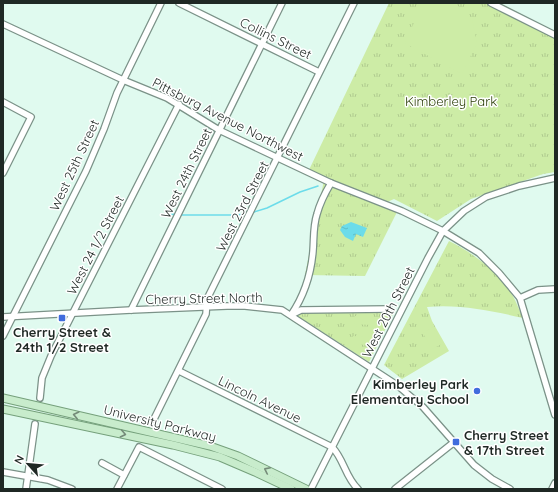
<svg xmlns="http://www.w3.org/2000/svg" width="558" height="492" font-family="Quicksand,sans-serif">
<defs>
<pattern id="grass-tufts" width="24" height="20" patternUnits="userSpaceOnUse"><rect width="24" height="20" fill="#cdeca6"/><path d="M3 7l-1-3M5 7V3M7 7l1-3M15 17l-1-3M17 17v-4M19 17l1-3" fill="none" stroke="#b0ca8f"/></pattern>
<pattern id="water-ripples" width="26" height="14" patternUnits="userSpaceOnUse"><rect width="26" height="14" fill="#6cdcea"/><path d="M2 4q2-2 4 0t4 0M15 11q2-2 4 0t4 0" fill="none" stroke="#5dbdc9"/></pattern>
</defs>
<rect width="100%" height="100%" fill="#e0faef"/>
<g fill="url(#grass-tufts)">
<path d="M389 3H500L555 32V172L543 174 471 199 437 221 394 199 385 203 398 210 365 276 305 275 324 180 308 172Z"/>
<path d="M449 241C473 253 496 270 511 293 516 300 519 310 523 318 492 311 460 304 427 307L432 321 449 351 402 379 384 365Z"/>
<path d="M394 312 369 362 296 315 301 313Z"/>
</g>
<g fill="#cdeca6">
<path d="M424 3H453L457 5 472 19 477 43 462 74 406 44 405 41Z"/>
<path d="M355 316 372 317V325L354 324Z"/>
<path d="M354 326 372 327 371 335 354 334Z"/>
<path d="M433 327 442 344 432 349 423 333Z"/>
<path d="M353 336 371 337 370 345 353 344Z"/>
</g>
<path fill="url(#water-ripples)" d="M351 222 367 228 363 237 356 234 353 241 345 237 340 230 342 226Z"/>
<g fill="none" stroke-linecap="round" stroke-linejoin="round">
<g stroke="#6cdcea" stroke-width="1.5">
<path d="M251 213 267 208 300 192 318 186"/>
<path d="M166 215 176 214"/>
<path d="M180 215H235L248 214"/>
</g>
<g stroke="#7b9288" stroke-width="8">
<g id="minor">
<path d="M179 3 319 72"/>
<path d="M491 3 555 35"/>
<path d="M3 24 123 80 167 98 219 130 278 158 331 183 402 211 443 231 479 253 499 273 520 298 555 415"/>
<path d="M3 102 31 117 3 173"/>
<path d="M520 298 538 290 555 289"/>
<path d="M131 310 282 3"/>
<path d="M293 314 301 310 389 309"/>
<path d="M291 315C304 296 311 275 313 251 314 239 313 226 317 214 320 203 325 193 331 183"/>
<path d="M3 317 131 310 227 306H245L282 310 397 385 423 407 474 465 492 479 510 489"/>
<path d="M3 336 86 171 104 129 117 93 161 3"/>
<path d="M179 371 332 447C344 459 345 477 358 489"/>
<path d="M40 398 42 378 51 356 179 104"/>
<path d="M154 419 206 314 207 299 354 3"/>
<path d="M102 463 124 475"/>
<path d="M3 472 48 480 72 489"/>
<path d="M26 489 35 424"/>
<path d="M117 489 139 447 222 489"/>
<path d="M311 489 428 258 443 231 464 211 486 197 519 186 555 178"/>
<path d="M395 489 453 443"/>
<path d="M552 489 555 483"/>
</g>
</g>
<g stroke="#75a07b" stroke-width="9">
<g id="major">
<path d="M3 398 210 446 238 456 306 489"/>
<path d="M3 409 173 445 220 457 255 472 291 489"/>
</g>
</g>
<use href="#minor" stroke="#fff" stroke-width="5.5"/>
<use href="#major" stroke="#c8eccc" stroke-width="7"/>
</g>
<defs><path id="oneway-chevron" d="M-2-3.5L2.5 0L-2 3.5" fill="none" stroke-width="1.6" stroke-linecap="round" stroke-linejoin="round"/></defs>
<g stroke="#748a78">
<use href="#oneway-chevron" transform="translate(76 415) rotate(-167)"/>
<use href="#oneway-chevron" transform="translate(123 434) rotate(12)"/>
<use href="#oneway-chevron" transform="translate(267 470) rotate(-154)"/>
</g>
<g fill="#416cdd" stroke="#fff" stroke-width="1.5">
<rect x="58" y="314" width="8" height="8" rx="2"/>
<circle cx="477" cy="391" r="4"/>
<rect x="452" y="438" width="8" height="8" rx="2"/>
</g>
<g text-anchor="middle" stroke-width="3" stroke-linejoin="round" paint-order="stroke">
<g font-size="13" fill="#1f2824" stroke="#fff">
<text transform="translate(276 38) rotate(26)" y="5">Collins Street</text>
<text transform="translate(228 119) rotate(27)" y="5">Pittsburg Avenue Northwest</text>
<text transform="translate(74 165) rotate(-65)" y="5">West 25th Street</text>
<text transform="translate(186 173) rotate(-64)" y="5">West 24th Street</text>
<text transform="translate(242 206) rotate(-63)" y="5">West 23rd Street</text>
<text transform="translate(95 245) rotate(-63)" y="5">West 24 1/2 Street</text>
<text transform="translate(204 298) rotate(-1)" y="5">Cherry Street North</text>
<text transform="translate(388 312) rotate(-63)" y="5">West 20th Street</text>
<text transform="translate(260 399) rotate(26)" y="5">Lincoln Avenue</text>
<text transform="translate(160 423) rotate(14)" y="5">University Parkway</text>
</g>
<g font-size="13" fill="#293c05" stroke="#fff">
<text x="451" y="106">Kimberley Park</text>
</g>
<g font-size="13" font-weight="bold" fill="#1f2824" stroke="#fff">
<text x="62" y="337">Cherry Street &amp;<tspan x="62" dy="15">24th 1/2 Street</tspan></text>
<text x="469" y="389" text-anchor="end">Kimberley Park<tspan x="469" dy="15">Elementary School</tspan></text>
<text x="464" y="440" text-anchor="start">Cherry Street<tspan x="464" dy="15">&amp; 17th Street</tspan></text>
</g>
</g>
<rect width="558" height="492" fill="none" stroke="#1f2824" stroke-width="8"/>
<g transform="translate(28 464) rotate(297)" stroke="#ffffff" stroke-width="3" paint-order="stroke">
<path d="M0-3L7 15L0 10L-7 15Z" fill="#1f2824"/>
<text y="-6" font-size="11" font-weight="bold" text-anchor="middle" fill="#1f2824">N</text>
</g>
</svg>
